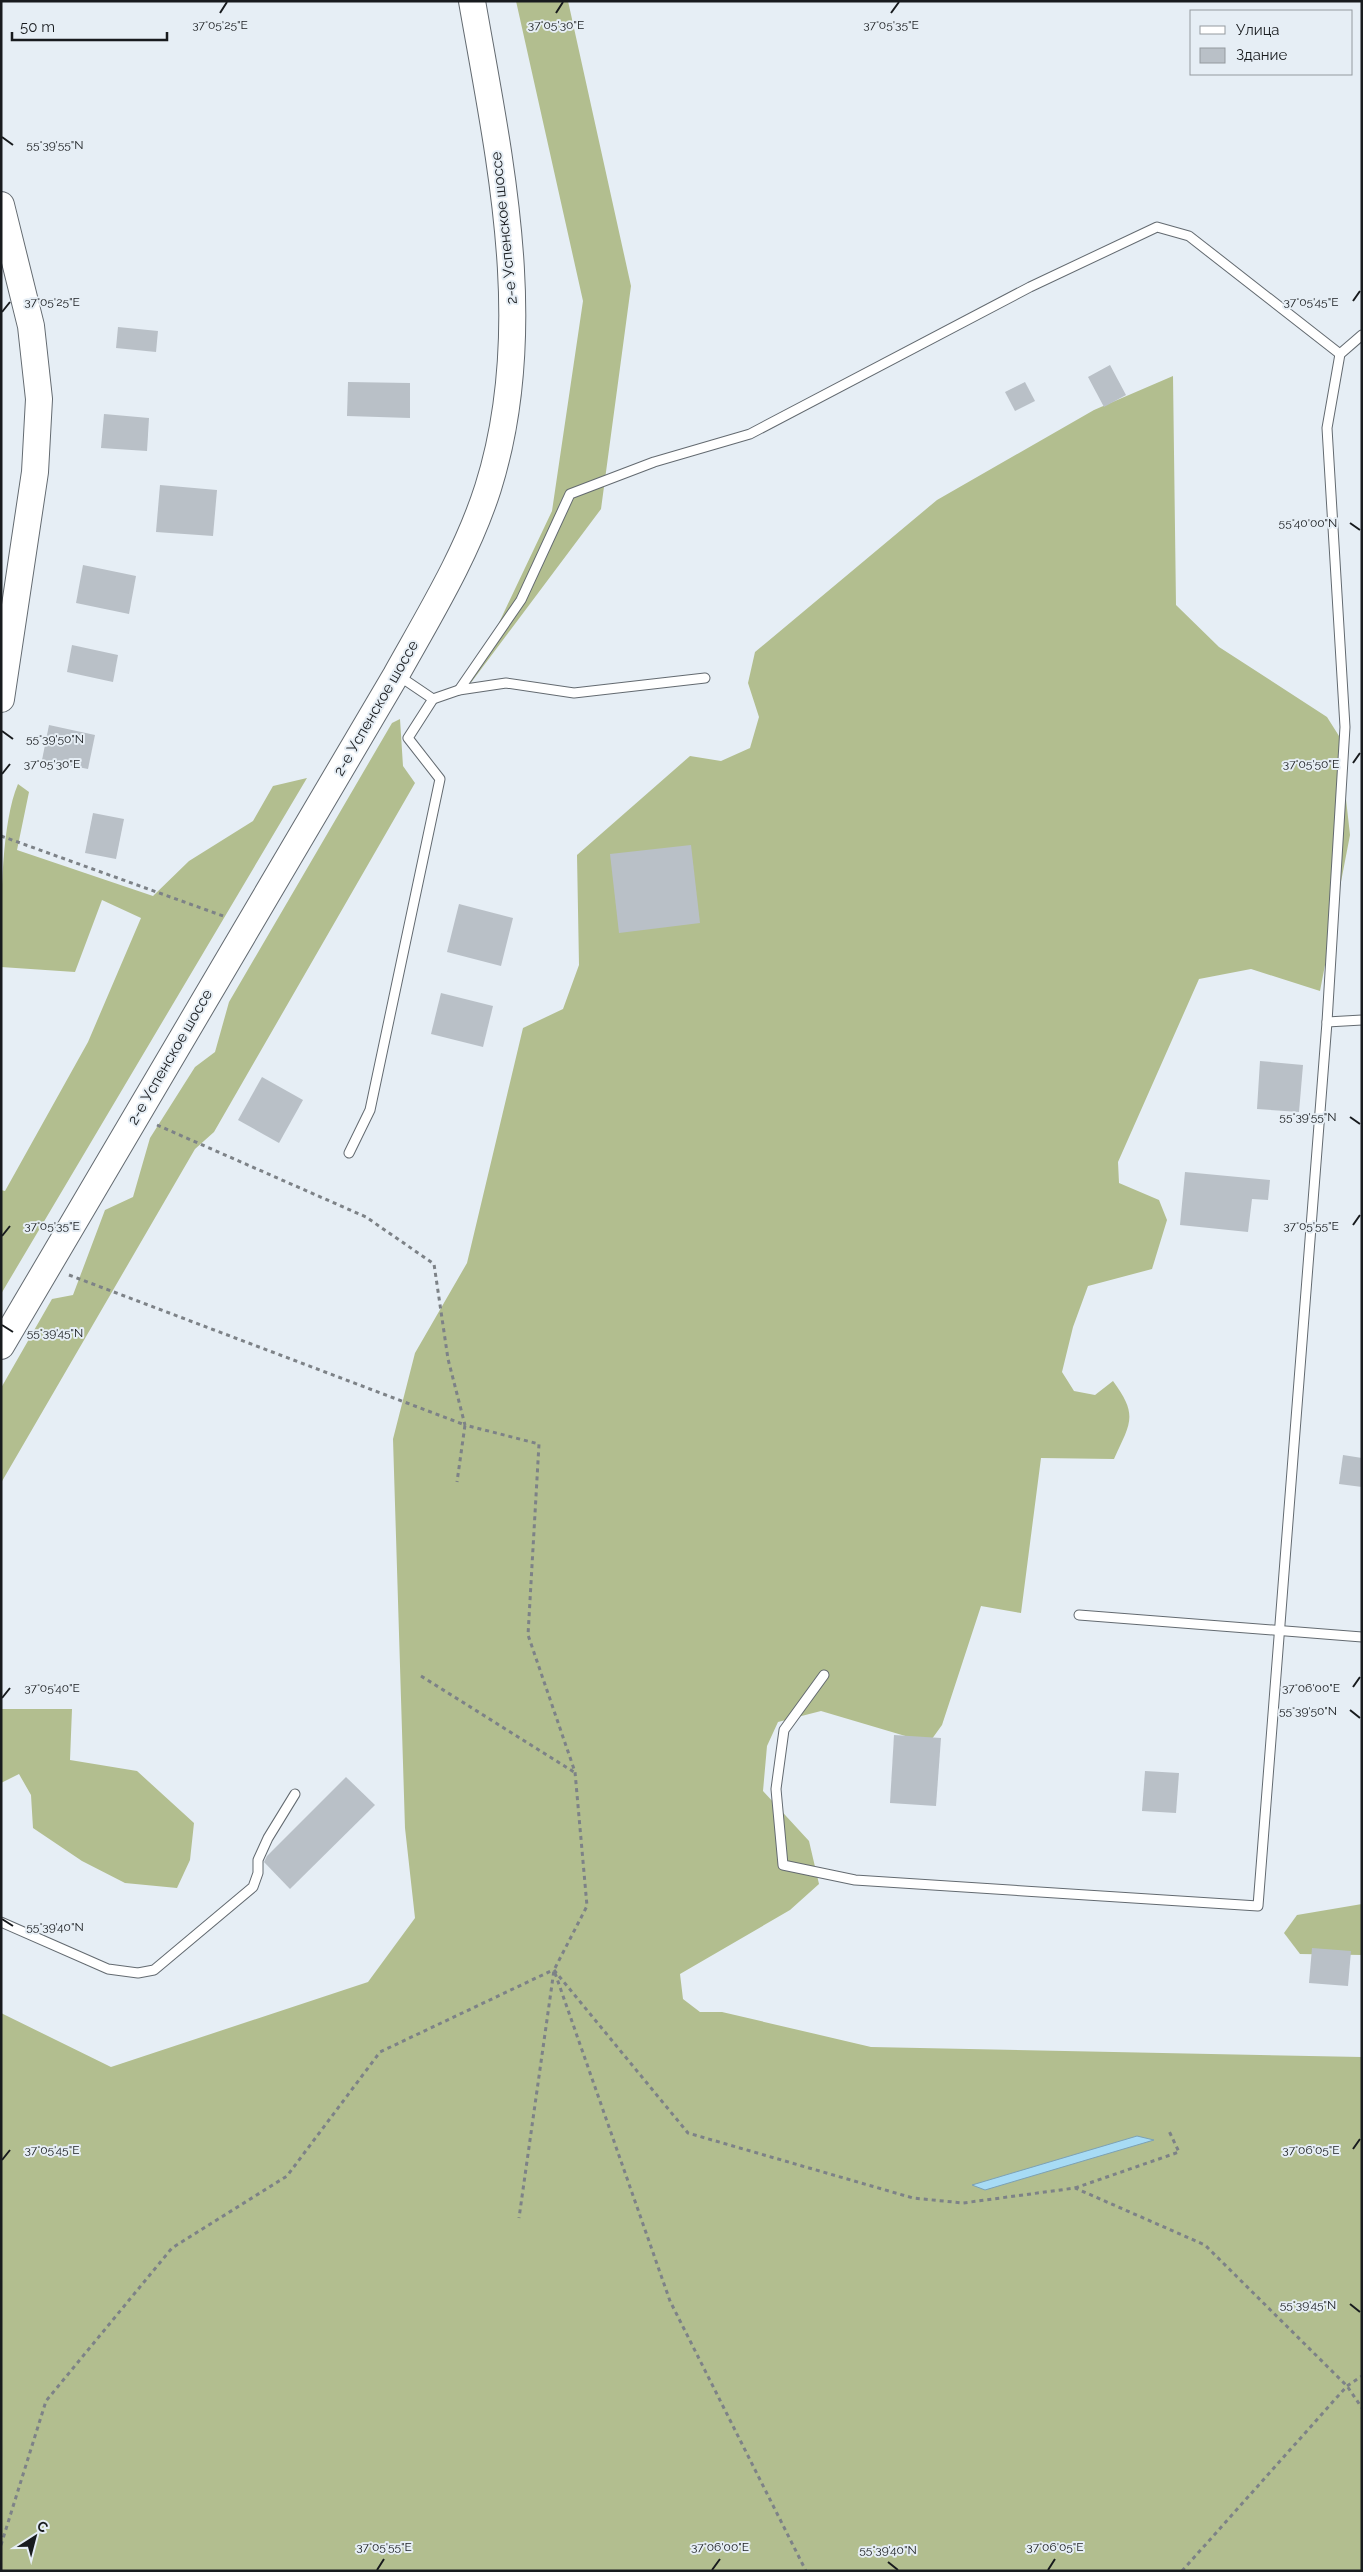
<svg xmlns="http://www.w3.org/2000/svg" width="1363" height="2572" font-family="Raleway,sans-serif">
<rect width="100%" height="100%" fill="#e6eef5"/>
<g fill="#b2be8f">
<path d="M516 1H568L631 286 601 509 470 684 552 511 583 301Z"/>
<path d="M1173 376 1176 605 1219 647 1327 717 1339 736 1350 835 1320 991 1251 969 1199 979 1118 1162 1119 1183 1159 1200 1167 1220 1152 1269 1088 1286 1073 1327 1062 1372 1074 1391 1095 1395 1113 1381C1139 1416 1130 1423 1114 1459L1041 1458 1021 1613 981 1606 942 1725 929 1743 821 1711 778 1722 767 1746 763 1791 809 1841 819 1884 790 1910 680 1974 683 1999 700 2012H722L871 2047 1362 2057V2571H1V2013L111 2067 368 1982 415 1918 405 1828 393 1439 415 1353 467 1263 523 1028 563 1009 579 965 577 855 690 756 721 761 750 748 759 717 748 683 755 652 937 500 1094 410Z"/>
<path d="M400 719 403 766 415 783 214 1132 195 1149 1 1483V1388L52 1299 73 1295 105 1210 133 1197 150 1138 195 1067 215 1052 229 1002 392 723Z"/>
<path d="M307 778 1 1294V1190L5 1191 88 1042 141 918 102 900 75 972 1 967C1 916 0 826 18 784L29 792 17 850 153 896 189 861 253 821 273 786Z"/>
<path d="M1 1709H72L70 1760 137 1771 194 1823 190 1860 177 1888 125 1883 82 1861 33 1828 31 1795 19 1774 1 1783Z"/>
<path d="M1362 1904V1955L1300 1954 1284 1933 1297 1915Z"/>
</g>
<path fill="#a7dbf5" stroke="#7ca1b4" d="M1137 2136 1154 2140 985 2190 972 2185Z"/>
<g fill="#b9c0c7">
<path d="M118 327 158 331 156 352 116 348Z"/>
<path d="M1110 365 1126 395 1104 407 1088 377Z"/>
<path d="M348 382 410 383V418L347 416Z"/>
<path d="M1025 382 1035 401 1015 411 1005 392Z"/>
<path d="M104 414 149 418 147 451 101 448Z"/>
<path d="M160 485 217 490 213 536 156 532Z"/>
<path d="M83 565 136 576 129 614 76 603Z"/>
<path d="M72 645 118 655 113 682 67 672Z"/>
<path d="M49 725 95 735 88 769 42 760Z"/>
<path d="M93 813 124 819 116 859 85 853Z"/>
<path d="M691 845 700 923 619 933 610 854Z"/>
<path d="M459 904 513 918 501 966 447 952Z"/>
<path d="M441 993 493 1006 483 1047 431 1034Z"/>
<path d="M1260 1061 1303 1065 1299 1112 1257 1109Z"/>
<path d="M262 1077 303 1100 279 1143 238 1120Z"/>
<path d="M1185 1172 1270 1180 1268 1200 1252 1199 1248 1232 1180 1225Z"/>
<path d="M1343 1455 1362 1458V1487L1339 1484Z"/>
<path d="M894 1735 941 1738 936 1806 890 1803Z"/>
<path d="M1145 1771 1179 1773 1176 1813 1142 1811Z"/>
<path d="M346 1777 375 1805 290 1889 264 1862 267 1856Z"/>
<path d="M1312 1948 1351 1951 1348 1986 1309 1983Z"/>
</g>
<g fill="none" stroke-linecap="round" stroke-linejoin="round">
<g stroke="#636a70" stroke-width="11">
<g id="lane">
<path d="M459 690 521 600 570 494 654 462 750 434 1030 287 1157 227 1189 236 1340 354"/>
<path d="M433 699 459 690 506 683 574 693 705 678"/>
<path d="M1327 1022 1362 1020"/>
<path d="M349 1153 370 1110 440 779 408 738 433 699 399 676"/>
<path d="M1079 1615 1362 1637"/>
<path d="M824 1675 784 1730 776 1789 783 1865 855 1880 1258 1906 1327 1022 1345 727 1327 428 1340 354 1362 335"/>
<path d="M1 1922 108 1969 138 1973 154 1970 253 1887 258 1873V1860L268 1838 295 1794"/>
</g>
</g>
<g stroke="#636a70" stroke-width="28">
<g id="secondary">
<path d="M1 205 31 326 39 399 35 472 1 699"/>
<path d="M1 1346 396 675C430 614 467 554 488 488 538 329 500 161 472 1"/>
</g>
</g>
<g stroke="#7d8287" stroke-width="3" stroke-dasharray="4 4" stroke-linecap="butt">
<path d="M1 836 226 917"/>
<path d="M157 1125 366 1217 434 1264 448 1359 465 1425 539 1444 528 1635 575 1772 587 1906 554 1970 519 2218"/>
<path d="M69 1275 465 1425 457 1482"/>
<path d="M421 1676 574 1772"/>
<path d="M554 1970 688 2133 913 2198 963 2203 1075 2188 1205 2245 1347 2386 1362 2408"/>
<path d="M555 1973 670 2301 806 2571"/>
<path d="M1075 2188 1179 2152 1169 2131"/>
<path d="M1 2545 46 2401 172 2248 287 2176 380 2052 553 1970"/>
<path d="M1182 2571 1347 2386 1362 2376"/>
</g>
<use href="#lane" stroke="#fff" stroke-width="9"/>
<use href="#secondary" stroke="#fff" stroke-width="26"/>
</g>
<path fill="none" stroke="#181b1e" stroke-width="2" d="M220 13 227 2M556 13 563 2M891 13 899 2M2 137 13 145M1353 301 1360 291M2 312 10 302M1350 523 1360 530M2 731 13 739M1353 763 1360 753M2 774 10 764M1350 1117 1360 1124M1353 1225 1360 1215M2 1236 10 1226M2 1325 13 1332M1353 1687 1360 1677M2 1698 10 1688M1350 1710 1360 1718M2 1919 13 1926M1353 2149 1360 2139M2 2160 10 2150M1350 2304 1360 2312M888 2562 898 2570M377 2570 384 2559M712 2570 720 2559M1048 2570 1055 2559"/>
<g text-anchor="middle" stroke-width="4" stroke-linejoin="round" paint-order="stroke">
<g font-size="15" fill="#181b1e" stroke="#e6eef5">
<text transform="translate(504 228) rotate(-96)" y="5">2-е Успенское шоссе</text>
<text transform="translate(376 708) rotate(-60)" y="5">2-е Успенское шоссе</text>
<text transform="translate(170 1057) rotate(-60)" y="5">2-е Успенское шоссе</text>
</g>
</g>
<g font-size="12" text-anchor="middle" fill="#181b1e" stroke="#e6eef5" stroke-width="4" stroke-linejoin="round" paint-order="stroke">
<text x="220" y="29">37°05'25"E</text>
<text x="556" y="29">37°05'30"E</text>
<text x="891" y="29">37°05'35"E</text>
<text x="55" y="149">55°39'55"N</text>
<text x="1311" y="306">37°05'45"E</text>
<text x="52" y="306">37°05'25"E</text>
<text x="1308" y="527">55°40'00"N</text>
<text x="55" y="743">55°39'50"N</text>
<text x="1311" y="768">37°05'50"E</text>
<text x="52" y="768">37°05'30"E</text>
<text x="1308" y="1121">55°39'55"N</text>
<text x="1311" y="1230">37°05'55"E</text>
<text x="52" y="1230">37°05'35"E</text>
<text x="55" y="1337">55°39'45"N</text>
<text x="1311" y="1692">37°06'00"E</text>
<text x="52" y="1692">37°05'40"E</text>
<text x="1308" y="1715">55°39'50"N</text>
<text x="55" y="1931">55°39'40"N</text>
<text x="1311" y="2154">37°06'05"E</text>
<text x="52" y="2154">37°05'45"E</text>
<text x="1308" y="2309">55°39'45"N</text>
<text x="384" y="2551">37°05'55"E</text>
<text x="720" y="2551">37°06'00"E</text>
<text x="1055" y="2551">37°06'05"E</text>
<text x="888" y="2554">55°39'40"N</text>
</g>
<rect width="1363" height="2572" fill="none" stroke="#181b1e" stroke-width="5"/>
<rect x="1190" y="10" width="162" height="65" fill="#e6eef5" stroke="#949a9f"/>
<rect x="1200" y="26" width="25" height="8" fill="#ffffff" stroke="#949a9f"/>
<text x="1236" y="35" font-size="15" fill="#181b1e">Улица</text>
<rect x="1200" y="48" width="25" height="15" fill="#b9c0c7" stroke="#949a9f"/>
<text x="1236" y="60" font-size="15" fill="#181b1e">Здание</text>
<g transform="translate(35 2537) rotate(36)" stroke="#e6eef5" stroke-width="4" paint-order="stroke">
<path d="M0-4L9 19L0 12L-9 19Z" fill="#181b1e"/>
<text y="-8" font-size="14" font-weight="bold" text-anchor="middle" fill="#181b1e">С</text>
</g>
<path d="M12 32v8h155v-8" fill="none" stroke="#181b1e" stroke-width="2.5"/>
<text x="20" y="32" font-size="15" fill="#181b1e" stroke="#e6eef5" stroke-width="4" paint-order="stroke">50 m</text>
</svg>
